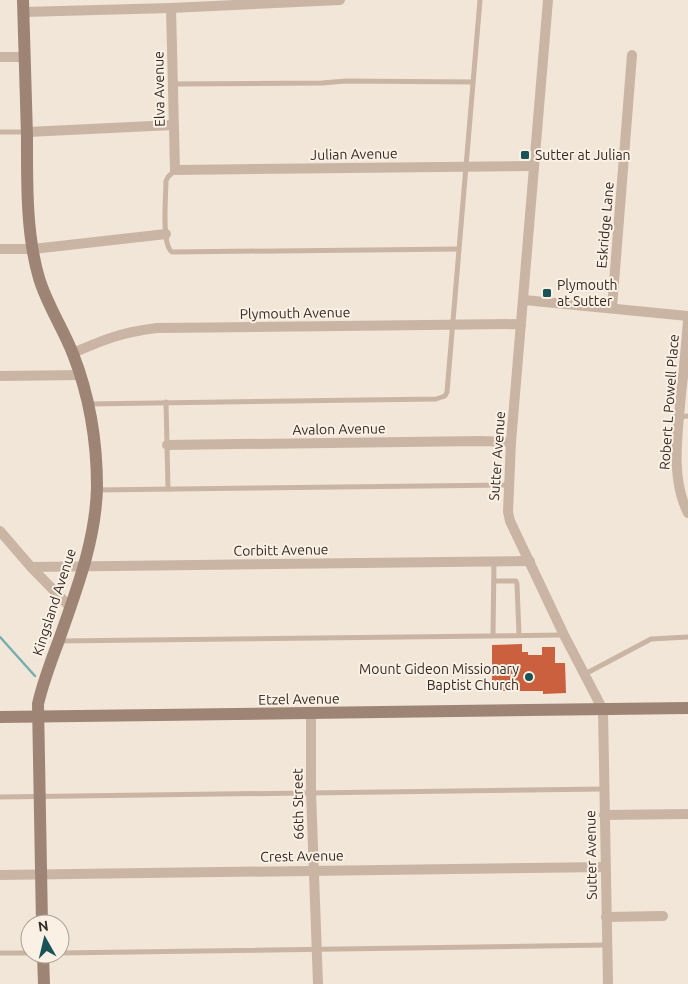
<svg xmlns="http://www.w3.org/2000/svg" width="688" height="984" font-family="Ubuntu,sans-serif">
<rect width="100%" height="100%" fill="#f2e6d8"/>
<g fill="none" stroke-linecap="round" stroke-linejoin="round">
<path stroke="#76adb0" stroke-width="2.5" d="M0 637 35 676"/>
</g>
<path fill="#ca603e" d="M522 644V652H528V655H542V647H555V663H565L566 693 543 694V691H492V645Z"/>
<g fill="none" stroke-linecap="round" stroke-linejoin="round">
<g stroke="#cab5a4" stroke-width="5">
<path d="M173 84 322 83 346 81 473 82"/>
<path d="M0 132H26"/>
<path d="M175 170 168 177 166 181C166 195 161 245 172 252L458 249"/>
<path d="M166 402 168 489"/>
<path d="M88 404 436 399 445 396 447 392 480 0"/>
<path d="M679 417 688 416"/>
<path d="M97 490 508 485"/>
<path d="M494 581H516L517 584 519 635"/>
<path d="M493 635 494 562"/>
<path d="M59 641 563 635"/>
<path d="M585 674 651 639 688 637"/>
<path d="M0 797 604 789"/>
<path d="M0 953H30"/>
<path d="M60 953 607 945"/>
</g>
<g stroke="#cab5a4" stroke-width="10">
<path d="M548 0 511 442 508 512 510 521 564 635 603 710 608 984"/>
<path d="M171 8 175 170 534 166"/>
<path d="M23 12 171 8 340 0"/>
<path d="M0 57H24"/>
<path d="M27 132 173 125"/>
<path d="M0 249H33L166 234"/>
<path d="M524 300 688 316"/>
<path d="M612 308 632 55"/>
<path d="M688 321C686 345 684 370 681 394 678 432 670 478 688 513"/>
<path d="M73 353C105 339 123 332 157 328L521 324"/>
<path d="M0 376 80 375"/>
<path d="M167 445 480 441 511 442"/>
<path d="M0 531 31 567 70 607"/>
<path d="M31 567 530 561"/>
<path d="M311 714V792L318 984"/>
<path d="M604 815 688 814"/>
<path d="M0 875 605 867"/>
<path d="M606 917 663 916"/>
</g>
<g stroke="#9e8475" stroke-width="12">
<path d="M23 0C24 45 26 90 27 136 27 182 26 234 39 278 47 305 63 328 73 354 89 395 97 442 97 487 96 540 76 591 59 640 51 661 43 682 38 704L42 924"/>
<path d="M0 717 688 708"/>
<path d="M43 954 44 984"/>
</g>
</g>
<g fill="#1a5357" stroke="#faf0e4" stroke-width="2">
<rect x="520" y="150" width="10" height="10" rx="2.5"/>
<rect x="542" y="288" width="10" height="10" rx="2.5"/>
<circle cx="529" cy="677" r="5"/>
</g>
<g text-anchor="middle" stroke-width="4" stroke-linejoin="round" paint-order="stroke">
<g font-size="14" fill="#352b26" stroke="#faf0e4">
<text transform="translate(159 89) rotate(-91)" y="5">Elva Avenue</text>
<text transform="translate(354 154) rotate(-1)" y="5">Julian Avenue</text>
<text transform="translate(605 225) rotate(-85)" y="5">Eskridge Lane</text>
<text transform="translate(295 313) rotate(-1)" y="5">Plymouth Avenue</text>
<text transform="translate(669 402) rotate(-86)" y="5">Robert L Powell Place</text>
<text transform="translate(339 429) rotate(-1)" y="5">Avalon Avenue</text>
<text transform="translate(497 456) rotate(-86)" y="5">Sutter Avenue</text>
<text transform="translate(281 550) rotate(-1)" y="5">Corbitt Avenue</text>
<text transform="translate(54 602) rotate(-72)" y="5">Kingsland Avenue</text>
<text transform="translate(299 699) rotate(-1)" y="5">Etzel Avenue</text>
<text transform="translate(298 804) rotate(-91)" y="5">66th Street</text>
<text transform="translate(591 855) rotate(-91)" y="5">Sutter Avenue</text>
<text transform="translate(302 856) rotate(-1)" y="5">Crest Avenue</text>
</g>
<g font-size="14" fill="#352b26" stroke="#faf0e4" text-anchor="start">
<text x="535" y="160">Sutter at Julian</text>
<text x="557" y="290">Plymouth<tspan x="557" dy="16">at Sutter</tspan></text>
<text x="519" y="674" text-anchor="end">Mount Gideon Missionary<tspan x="519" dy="16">Baptist Church</tspan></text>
</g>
</g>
<g transform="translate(45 939) rotate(352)"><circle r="24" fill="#faf0e4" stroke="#aba198"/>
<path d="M0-4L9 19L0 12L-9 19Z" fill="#1a5357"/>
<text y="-8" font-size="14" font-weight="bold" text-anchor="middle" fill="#352b26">N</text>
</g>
</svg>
